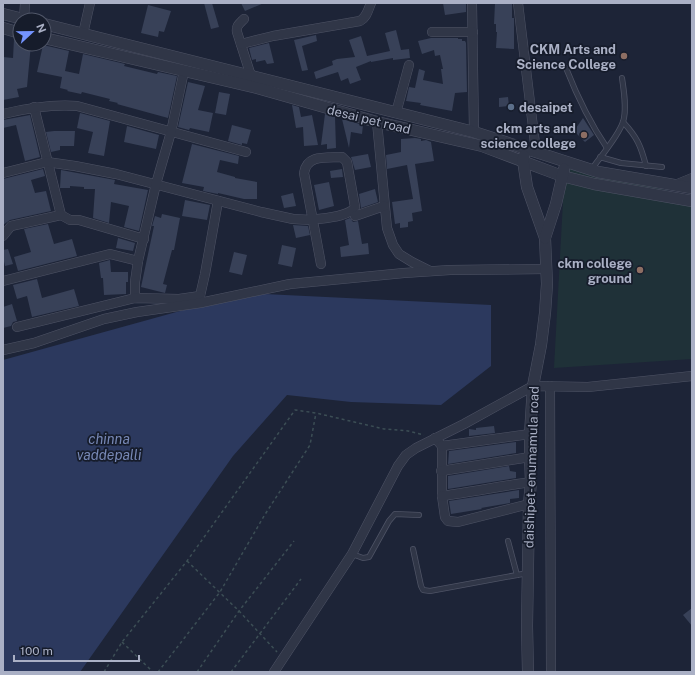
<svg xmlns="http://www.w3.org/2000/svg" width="695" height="675" font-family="'Public Sans',sans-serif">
<rect width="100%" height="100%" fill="#1d2437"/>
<path fill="#1f3138" d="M565 164 692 197V359L554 368Z"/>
<path fill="#2c395e" d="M245 293 491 305V366L441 405 351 402 287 395 233 456 80 672H3V360Z"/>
<g fill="#384158">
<path d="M204 3H212L219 27 211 29Z"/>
<path d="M241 3H264L245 11Z"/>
<path d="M443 3H466V12L445 15Z"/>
<path d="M495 3H512V18H514V49L496 48 497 32H496V24H494Z"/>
<path d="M148 5 171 11 164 32 159 31 158 37 141 33Z"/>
<path d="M396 30 401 50 409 49 410 58 393 60V58L371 62V61L356 67 361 80 350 84 348 78 341 81 338 72 316 79 314 72 333 65 332 61 337 59 355 57 349 40 361 36 367 56 390 51 385 33Z"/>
<path d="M316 35 317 41 302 46 308 70 302 71 294 40Z"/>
<path d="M431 38H458V39H462V41H465L466 43 467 92 455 93 452 111 420 105 421 103 406 101 409 87 415 88 419 69 425 71 423 80 443 84 441 69H443L440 55 435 56 434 50 422 54 418 41Z"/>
<path d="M14 39 20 40V44H31L27 87 17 89 19 97 3 100V57L13 58Z"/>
<path d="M269 43 274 63 267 64 265 60 256 62V59L252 60 249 48Z"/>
<path d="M43 45 69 51 65 71 79 74 83 54 125 64 124 66 157 74 158 72 177 76 168 118 117 104 118 103 109 101 110 99 82 92 81 94 67 91 68 90 60 88 62 77 37 72Z"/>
<path d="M188 82 205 86 198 110 213 113 209 132 190 128 189 130 178 127Z"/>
<path d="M219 92 230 94 226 115 215 113Z"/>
<path d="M508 97 509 106 499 107V98Z"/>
<path d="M292 105 299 107 301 117 312 115 318 145 304 146 303 127 296 128Z"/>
<path d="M80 113 110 121 104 156 88 153 93 132 77 128Z"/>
<path d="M325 114 335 117 336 148 327 149V144L321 145Z"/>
<path d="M30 115 40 157 25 161 16 125 3 128V120Z"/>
<path d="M583 118 594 135 585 142 574 131Z"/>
<path d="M342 119 363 125 362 134 351 132 349 148Z"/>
<path d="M232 125 251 130 247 144 242 143V145L228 141Z"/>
<path d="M127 126 159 135 156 149 124 142Z"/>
<path d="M54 131H75L74 146H60V150L51 152 46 132Z"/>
<path d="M415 138 421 139V141L426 140 431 142 434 161 415 164 422 211 412 213 413 221 408 222V227L400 228V223L395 224 392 202 413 199 407 165 387 169 386 155 401 152V139Z"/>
<path d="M192 144 239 156 238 164 220 160 217 172 235 177V178L257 182V199H244L218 193V194L203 191 204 187 182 183Z"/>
<path d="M368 154 371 167 355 170 351 157Z"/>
<path d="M43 169 45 176 31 180 35 193 46 191 51 211 10 220 3 225V179Z"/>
<path d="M342 169 343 177 331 178 330 171Z"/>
<path d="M61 170 115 180 114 184 148 190 139 231 124 227 129 206 111 202 109 223 93 218 95 189H84V187L70 186V188H60Z"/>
<path d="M329 182 334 206 319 210 314 185Z"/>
<path d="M375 189 378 202 361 208 359 194Z"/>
<path d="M293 193 296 206 284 208 281 196Z"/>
<path d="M185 200 210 205 207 220 182 216Z"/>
<path d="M162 214 180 218 174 250H172L163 284 167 285 165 293 141 287 154 226H152L155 216 161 218Z"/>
<path d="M350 218 353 222 358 221 362 244 368 243 369 254 341 257 340 247 349 245 345 220Z"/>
<path d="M48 224 54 244 72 239 77 256 18 271 14 257 31 252 24 229Z"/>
<path d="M293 225 308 226 310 235 296 238Z"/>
<path d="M118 238 135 243 133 251 116 248Z"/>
<path d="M282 245 296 248 292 267 278 264Z"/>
<path d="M8 249 13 264 5 266 3 257V250Z"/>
<path d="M234 252 247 255 242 275 229 272Z"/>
<path d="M110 260 111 272H128V282H126V294L104 295 103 278H101L99 263Z"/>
<path d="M37 279 42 298 74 289 79 306 32 317 27 296 17 299 13 285Z"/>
<path d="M12 304 17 321 13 322 11 326 3 328V307Z"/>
<path d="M494 426 495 433 469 436V429L476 430V428Z"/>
<path d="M516 442V453L448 464 449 451Z"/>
<path d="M509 466 510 471 516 472V478L448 489V476Z"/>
<path d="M519 490V498L510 499V503L481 508 482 509 451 514 449 501Z"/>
<path d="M692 608V626L683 615Z"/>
</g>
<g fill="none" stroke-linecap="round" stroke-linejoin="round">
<g stroke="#4e5365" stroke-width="6">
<g id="service">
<path d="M566 68C577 96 590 123 607 148"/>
<path d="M623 122C637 137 641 146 646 166"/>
<path d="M600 157 621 163 662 167"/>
<path d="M591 170C600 157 618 137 623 122 627 110 624 91 622 78"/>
<path d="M508 541 517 575"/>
<path d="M413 549 421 586 423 590 430 591 528 573"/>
<path d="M352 554 363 558 369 557 389 521 395 514 419 515"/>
</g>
</g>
<g stroke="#4e5365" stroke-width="10">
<g id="minor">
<path d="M472 3 474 132"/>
<path d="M518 3 536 152"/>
<path d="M244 19C239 24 236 26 237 32L251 76"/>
<path d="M24 20 25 3"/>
<path d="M432 32H473"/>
<path d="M83 34 90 3"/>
<path d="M241 44 273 36 360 21C367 17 368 10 371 3"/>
<path d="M34 107 61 215"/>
<path d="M396 113 409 65"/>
<path d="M3 114C28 108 52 104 77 106L246 152"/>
<path d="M377 122 387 228 393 245 399 254 412 262 430 271"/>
<path d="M3 173 47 162 75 166 116 174 261 212 293 219 312 220C323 218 349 217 355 207L347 162 342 157C327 158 307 154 304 173L321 264"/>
<path d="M675 185 692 178"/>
<path d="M355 216 384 206"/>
<path d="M3 236 11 226 61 215 70 220H79L144 239"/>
<path d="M3 281 110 254 138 261"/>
<path d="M135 298V282L138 261 156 184 171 132 184 71"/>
<path d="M200 302V296L205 274 218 201"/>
<path d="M17 327 135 298 179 299 200 296"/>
<path d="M3 350 34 343 104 319 137 312 200 303 290 284 404 273 450 270 546 269"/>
<path d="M550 386 551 672"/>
<path d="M435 438 442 446V496L445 517 448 521 458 522 529 504"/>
<path d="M442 446 530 434"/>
<path d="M441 471 530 457"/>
<path d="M442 496C472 492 501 486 531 482"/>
<path d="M274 672 352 554 398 466 406 455 416 448 464 424 533 386 588 387 692 376"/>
</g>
</g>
<g stroke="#4e5365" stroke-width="12">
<g id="tertiary">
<path d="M3 14 27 20"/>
<path d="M44 24 474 132 598 172 692 188"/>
<path d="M3 28 20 33"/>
<path d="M44 38 257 88 377 122 482 146 562 176 594 184 692 201"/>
<path d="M524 156 523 160 527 187 545 238 547 284 545 313 541 345 533 386 530 434V457L531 482 529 504 527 626 528 672"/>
<path d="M545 238 556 204 564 169"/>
</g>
</g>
<g stroke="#3c4e55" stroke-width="1.5" stroke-dasharray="3 3" stroke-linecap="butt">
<path d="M187 561 239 611 277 652"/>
<path d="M122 642 153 672"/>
<path d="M104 672 122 642 187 561 295 410 316 413 384 429 408 431 424 435"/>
<path d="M158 672 220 592 264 516 310 445 316 413"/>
<path d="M197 672 239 611 294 541"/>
<path d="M231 672 301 579"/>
</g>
<use href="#service" stroke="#303647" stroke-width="4.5"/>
<use href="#minor" stroke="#303647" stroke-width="9"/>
<use href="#tertiary" stroke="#303647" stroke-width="11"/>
</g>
<g fill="#8d6e63" stroke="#161c2b" stroke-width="1.5">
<circle cx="624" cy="56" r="4"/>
<circle cx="584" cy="135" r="4"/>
<circle cx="640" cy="270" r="4"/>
</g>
<circle fill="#5c6f8a" stroke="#161c2b" stroke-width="1.5" cx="511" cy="107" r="4"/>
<g text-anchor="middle" stroke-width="3.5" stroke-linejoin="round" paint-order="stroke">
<g font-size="13" font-weight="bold" fill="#aab0c5" stroke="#161c2b" text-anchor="end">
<text x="616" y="54">CKM Arts and<tspan x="616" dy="15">Science College</tspan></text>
<text x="519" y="112" text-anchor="start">desaipet</text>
<text x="576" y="133">ckm arts and<tspan x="576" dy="15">science college</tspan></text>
<text x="632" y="268">ckm college<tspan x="632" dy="15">ground</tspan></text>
</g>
<g font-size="13" fill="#aab0c5" stroke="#161c2b">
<text transform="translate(369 119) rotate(14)" y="5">desai pet road</text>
<text transform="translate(531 467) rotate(-88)" y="5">daishipet- enumamula road</text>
</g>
<g font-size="14" font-style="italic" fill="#7788b5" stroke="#161c2b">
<text x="109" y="444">chinna<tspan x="109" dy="16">vaddepalli</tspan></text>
</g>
</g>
<rect width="695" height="675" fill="none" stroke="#aab0c5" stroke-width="8"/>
<g transform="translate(32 32) rotate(68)"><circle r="19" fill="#161c2b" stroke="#515769"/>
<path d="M0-3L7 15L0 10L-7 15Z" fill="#7494ff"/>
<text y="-6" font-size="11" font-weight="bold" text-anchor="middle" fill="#aab0c5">N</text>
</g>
<path d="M14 655v6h125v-6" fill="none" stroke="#aab0c5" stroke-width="2"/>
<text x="20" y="655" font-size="12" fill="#aab0c5" stroke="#161c2b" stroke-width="3" paint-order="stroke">100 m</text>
</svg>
